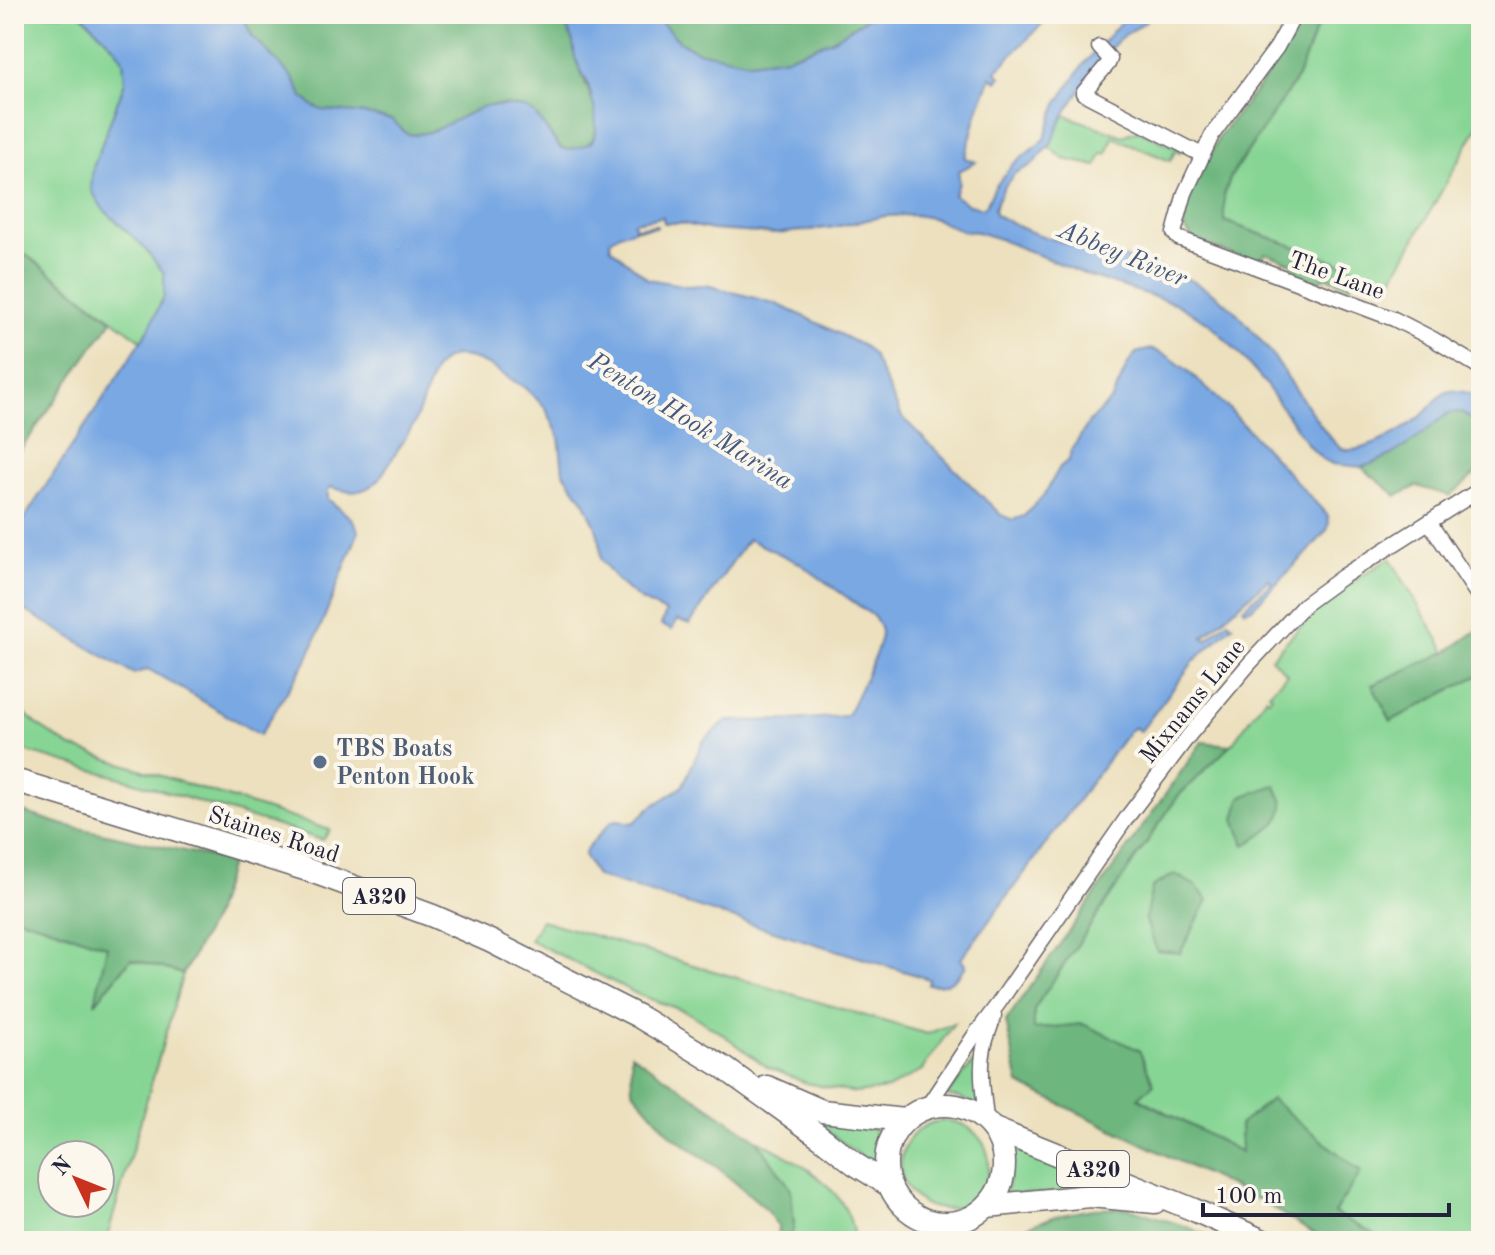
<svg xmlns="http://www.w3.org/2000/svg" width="1495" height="1255" font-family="'Old Standard TT',serif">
<rect width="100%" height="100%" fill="#fbf7ec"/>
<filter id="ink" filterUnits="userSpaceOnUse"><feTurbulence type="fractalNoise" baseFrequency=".0125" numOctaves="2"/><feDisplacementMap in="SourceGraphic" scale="16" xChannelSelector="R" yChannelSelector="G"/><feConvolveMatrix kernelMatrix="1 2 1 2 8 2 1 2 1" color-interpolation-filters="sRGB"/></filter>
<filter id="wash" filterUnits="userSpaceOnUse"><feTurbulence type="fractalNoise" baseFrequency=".006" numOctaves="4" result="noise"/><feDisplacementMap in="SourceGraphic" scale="32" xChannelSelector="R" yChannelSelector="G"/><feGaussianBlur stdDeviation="1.8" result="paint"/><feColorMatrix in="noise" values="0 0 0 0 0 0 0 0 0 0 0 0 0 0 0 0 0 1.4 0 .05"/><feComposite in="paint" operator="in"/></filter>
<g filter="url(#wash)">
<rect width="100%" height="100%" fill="#ece0be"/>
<g fill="#87d594" stroke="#547c68" stroke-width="2" fill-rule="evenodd">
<path d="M14 14H81L116 49 123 60 125 82 93 168 103 209 141 244 164 273V297L149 329 141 340 14 246Z"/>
<path d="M1322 14H1481V121L1391 281 1224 221V195L1231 176 1297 78Z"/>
<path d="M1064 115 1123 136 1138 130 1181 150 1180 153 1175 151 1170 161 1113 137 1107 154 1102 153 1097 166 1064 159 1049 147Z"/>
<path d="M1390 558 1446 652 1373 685 1391 721 1481 674V1241H1386L1334 1213 1360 1172 1271 1100 1240 1125 1242 1153 1138 1097 1083 1024 1034 1029V1009L1178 796 1231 745 1263 701 1266 697 1269 699 1272 696 1269 693 1287 674 1271 658 1313 613 1340 590Z"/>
<path d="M14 704 39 726 71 747 330 830 323 840 125 779 14 748Z"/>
<path d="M14 916 107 946 96 1001 131 959 183 974 106 1241H14ZM52 1155H100V1203H52Z"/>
<path d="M541 920 927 1034 954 1023 922 1070 888 1089 855 1093 806 1083 767 1067 721 1033 687 1012 639 995 530 940Z"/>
<path d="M976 1059 979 1107 960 1098 946 1096Z"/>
<circle cx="945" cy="1165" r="44"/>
<path d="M815 1122 885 1131 877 1154 875 1167Z"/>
<path d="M756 1139C798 1162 851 1187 854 1241H788L794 1228 791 1189Z"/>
<path d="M1008 1142 1128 1190 1004 1195C1011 1177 1012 1162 1008 1142Z"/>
</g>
<g fill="#6db67e" stroke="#486c5c" stroke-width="2">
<path d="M242 14H564C565 24 571 33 573 43 575 49 574 55 576 61 585 83 615 136 580 148 575 149 567 151 562 148 559 147 556 141 554 139 541 122 535 109 512 106 470 98 446 138 407 134L366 114 322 110 313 106 303 97 292 77 252 36Z"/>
<path d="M653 14H874L832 40 787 57 750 62 697 51 680 42Z"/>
<path d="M1304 14H1322L1297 78 1231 176 1224 195V221L1351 267V287L1327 277 1319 281 1291 274 1294 264 1265 253 1260 265 1194 240 1183 227 1190 196 1220 135 1265 79Z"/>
<path d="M14 246 112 320 14 459Z"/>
<path d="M1461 412 1478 423 1481 427V467L1480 470 1450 496 1417 486 1397 496 1361 467 1389 456 1415 440 1448 413Z"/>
<path d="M1481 628V674L1391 721 1372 685 1446 652Z"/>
<path d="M1202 742 1231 745 1178 796 1034 1009V1029L1083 1024 1139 1050 1154 1084 1138 1098 1241 1152 1240 1125 1271 1099 1361 1172 1334 1213 1386 1241H1325L1263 1202 1019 1084 1006 1021Z"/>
<path d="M1275 785C1277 790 1282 798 1283 803 1285 823 1259 837 1245 845L1235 819 1241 797Z"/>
<path d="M14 809 64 825 231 861 213 918 183 974 131 959 95 1003 107 946 14 916Z"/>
<path d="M1175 874 1196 886 1208 900 1180 953 1157 951 1145 919 1152 887Z"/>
<path d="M631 1054 756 1139 791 1189 794 1228 788 1241H777L778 1226 763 1206 718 1168 671 1135 632 1090Z"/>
<path d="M1129 1208 1187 1227 1221 1241H989L1056 1216 1093 1209Z"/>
</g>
<path fill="#79a8e3" stroke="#4e658f" stroke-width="2" d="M81 14H242L252 36 292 77 303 97 313 106 322 110 366 114 392 120 407 134 415 135 433 131 484 106H512L525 108 535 114 560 148 569 150 581 147 592 142 596 133 595 110 588 84 575 58 573 42 565 23 564 14H653L680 42 697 51 750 62 788 57 832 40 874 14H1052L996 71 1001 77 997 81 991 77 978 110 965 158 976 162 959 171V183L954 195 969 205 981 208 986 205 995 187 1012 165 1044 140 1057 104 1083 65 1128 14H1152L1145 22 1122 37 1101 58 1064 115 1049 147 1032 165 1015 173 1003 189 996 204 994 210 996 215C1008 221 1021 228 1034 233 1095 256 1168 258 1221 299 1239 313 1253 331 1267 348 1281 365 1329 444 1343 449 1363 455 1405 429 1420 417 1429 410 1437 396 1447 392 1458 388 1473 394 1481 400V427L1478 423 1461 412 1448 413 1415 440 1389 456 1371 464 1361 467 1332 464 1322 459 1309 446 1264 382 1238 352 1209 323 1174 303 1089 276 997 238 977 232 962 231 936 219 915 215 885 216 835 227 776 234 712 230 680 223H664L663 217 634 222 635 228 657 225V227C641 229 622 229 610 241L611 248 648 279 687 286 706 285 774 303 806 317 865 347 872 354 902 417 1001 515 1013 520 1024 516 1044 495 1060 467 1069 460 1071 451 1090 421 1112 399 1128 364 1136 353 1152 349 1168 356 1187 370 1229 409 1328 516 1329 525 1327 530 1309 551 1252 608 1245 610 1243 608 1272 583 1269 579 1203 637 1206 640 1228 621 1233 625 1194 661 1140 732 1135 727 1129 731 961 959 966 966C953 982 949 986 928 985L929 979 596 876 584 855 587 848 612 821 619 820 631 823 635 822 648 809 682 787 703 741 726 721 793 720 845 716 849 712C857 695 881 649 881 633 881 626 877 622 873 616L799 563 748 539 690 624 677 620 672 630 661 625 666 612 642 601 629 591 616 579 601 559 600 542 595 525 585 503 563 472 559 436 545 407 525 388 488 365 468 357 454 356 444 360 435 369 414 424 378 481C362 494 351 494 331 487L328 490V499L352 519 359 531 308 658 260 735 148 669 134 674 14 604V534L149 329 164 296V273L141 244 103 209 91 190 93 168 125 82 123 60 116 49Z"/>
</g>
<g filter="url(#ink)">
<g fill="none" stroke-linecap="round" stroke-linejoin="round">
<g stroke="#696469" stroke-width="17">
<g id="minor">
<path d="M1295 14 1277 47 1212 135 1185 193 1174 233 1178 238 1394 319 1433 339 1481 368"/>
<path d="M1099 47 1110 59 1108 64 1083 93 1202 155"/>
<path d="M1429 522 1481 600"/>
<path d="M927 1107 974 1036 998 1004 1128 816 1190 734 1249 664 1305 604 1342 577 1481 489"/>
<path d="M986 1120C984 1096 979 1072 984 1048 986 1037 991 1026 994 1016"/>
</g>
</g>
<g stroke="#696469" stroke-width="25">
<g id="primary">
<path d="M14 780 308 870 433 916 490 941 638 1016 723 1067 822 1138 855 1164 890 1186"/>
<path d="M767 1087 822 1111 904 1120"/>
<circle cx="945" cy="1164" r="59"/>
<path d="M994 1129 1192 1209 1263 1241"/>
<path d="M987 1206 1090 1196 1155 1202"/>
</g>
</g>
<use href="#minor" stroke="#fff" stroke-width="14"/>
<use href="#primary" stroke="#fff" stroke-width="22"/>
</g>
</g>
<circle fill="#5c6f8a" stroke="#fbf7ec" stroke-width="3" cx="320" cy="762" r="8"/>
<g text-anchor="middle" stroke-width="8" stroke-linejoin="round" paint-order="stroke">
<g fill="#fbf7ec" stroke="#636270" stroke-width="2">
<rect x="343" y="878" width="72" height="36" rx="6"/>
<rect x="1057" y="1151" width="72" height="36" rx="6"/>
</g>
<g font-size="22" font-weight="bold" fill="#22223b">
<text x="379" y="904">A320</text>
<text x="1093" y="1177">A320</text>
</g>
<g font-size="24" fill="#22223b" stroke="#fbf7ec">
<text transform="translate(1337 275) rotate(20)" y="8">The Lane</text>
<text transform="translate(1192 701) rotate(-51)" y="8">Mixnams Lane</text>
<text transform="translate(274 834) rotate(18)" y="8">Staines Road</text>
</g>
<g font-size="24" font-weight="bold" fill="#4e5e75" stroke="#fbf7ec" text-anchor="start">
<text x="336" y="756">TBS Boats<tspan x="336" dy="28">Penton Hook</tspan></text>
</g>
<g font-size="26" font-style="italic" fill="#45587e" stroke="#fbf7ec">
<text transform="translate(1123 253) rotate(22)" y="9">Abbey River</text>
<text transform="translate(691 420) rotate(32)" y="9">Penton Hook Marina</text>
</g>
</g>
<rect width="1495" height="1255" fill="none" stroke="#fbf7ec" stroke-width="48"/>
<g transform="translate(76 1179) rotate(313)"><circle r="38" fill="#fbf7ec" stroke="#a4a2a5" stroke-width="2"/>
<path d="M0-6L14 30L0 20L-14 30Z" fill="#c8321e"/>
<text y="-12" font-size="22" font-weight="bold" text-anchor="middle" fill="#22223b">N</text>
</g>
<path d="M1203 1203v12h246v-12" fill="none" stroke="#22223b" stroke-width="4"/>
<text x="1215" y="1203" font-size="24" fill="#22223b" stroke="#fbf7ec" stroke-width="6" paint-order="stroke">100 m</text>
</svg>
